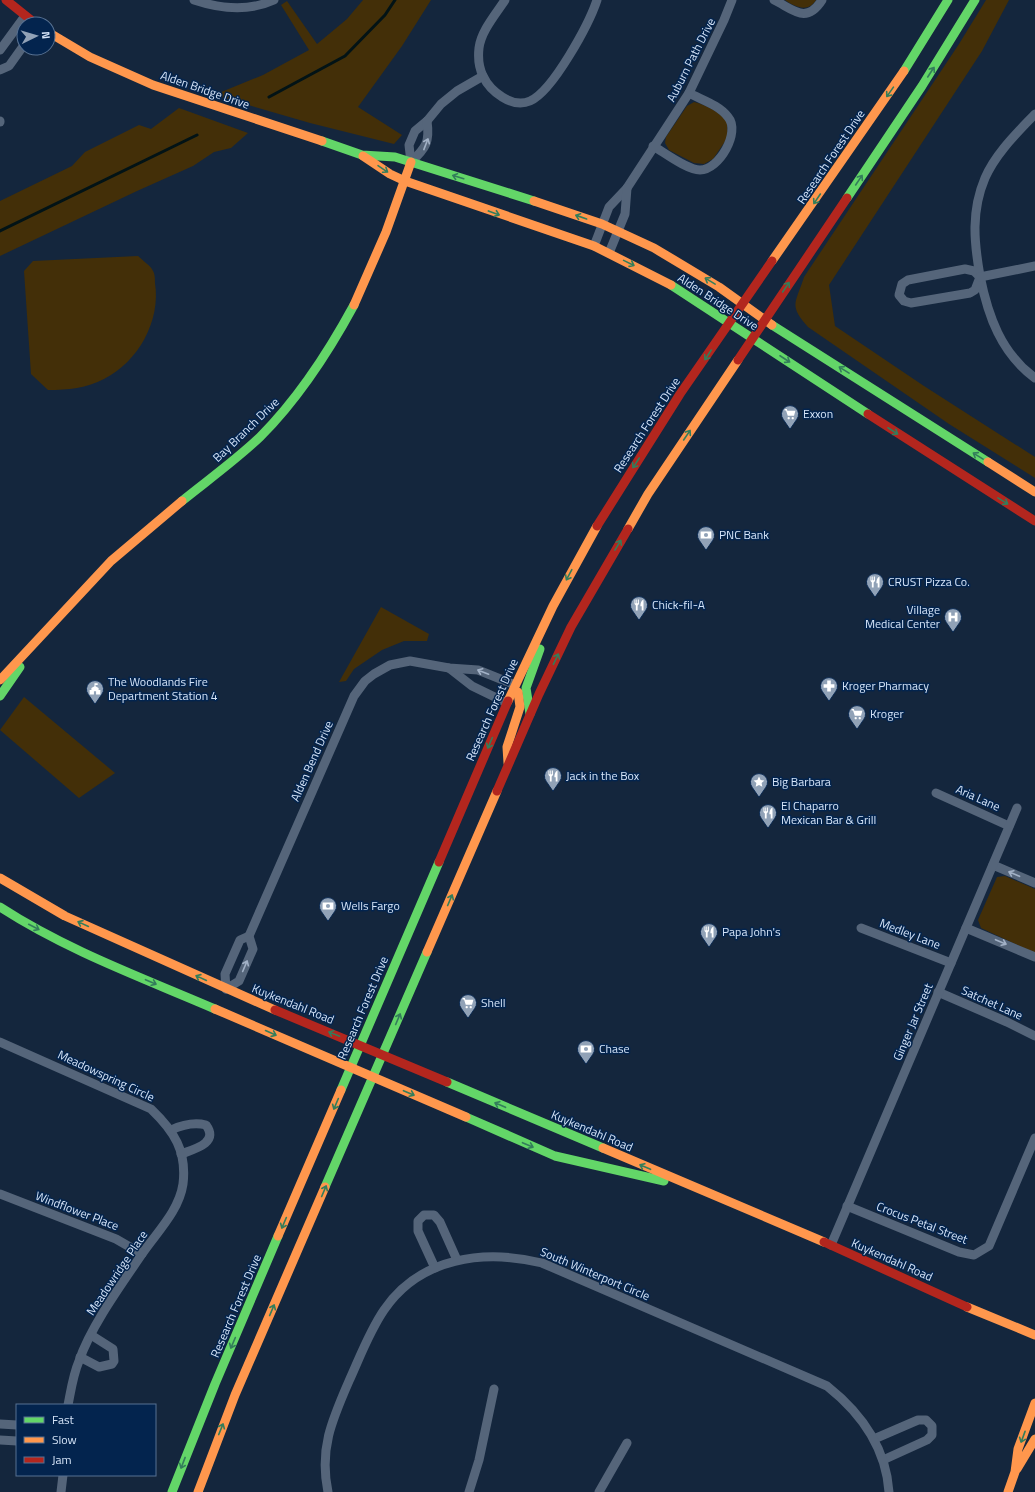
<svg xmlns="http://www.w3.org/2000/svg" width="1035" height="1492" font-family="'Titillium Web',sans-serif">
<rect width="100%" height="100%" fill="#14263d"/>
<g fill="#432f08">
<path d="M363 0H431L402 46 358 107 402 135 394 144 310 123 214 95 263 75 309 50 281 5 287 1 317 44 347 19Z"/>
<path d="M785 0H816C808 13 795 7 785 0Z"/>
<path d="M986 0H1009L982 51 829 285 835 326 924 386 1035 457V478L949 424 808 327C788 305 796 303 804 277L959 44Z"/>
<path d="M694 102C706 105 719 112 727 121L728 137 713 159 704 164 694 163 669 150 665 143 666 137 687 106Z"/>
<path d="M179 108 248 133 231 148 214 152 193 166 137 191 0 256V201L72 166 85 152 139 125 151 129Z"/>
<path d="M138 256C142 260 151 266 153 271 155 274 155 280 155 283 161 321 138 362 104 379 87 388 68 390 48 390L31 374 24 271 33 261Z"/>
<path d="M381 607 429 634 427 641H404L382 650 354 669 346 681 339 682Z"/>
<path d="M24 697 115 773 79 798 0 730Z"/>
<path d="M1005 876 1035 889V953L981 928 978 920 997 877Z"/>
</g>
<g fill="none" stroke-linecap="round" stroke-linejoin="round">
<g stroke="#021316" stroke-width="3">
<path d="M269 97 345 56 385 15 395 0"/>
<path d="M0 231 197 135"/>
</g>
<g stroke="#55657a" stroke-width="9">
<path d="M194 0C221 9 248 12 274 0"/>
<path d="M505 0C496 14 481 31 479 48 478 57 479 68 483 76 490 91 512 109 530 101 553 91 589 24 597 0"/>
<path d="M774 0C793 9 806 25 822 0"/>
<path d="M0 50 25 16"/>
<path d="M0 70 9 66 24 45"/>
<path d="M1035 114C1017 133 996 153 985 178 971 211 974 242 980 276 988 316 1001 353 1035 378"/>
<path d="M0 121V122"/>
<path d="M653 146C665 153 687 170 700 170 719 170 741 132 728 117 719 105 702 100 689 93"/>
<path d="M411 162 409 145 415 131 427 121 441 104 457 91 483 76"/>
<path d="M411 162C426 148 430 142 427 121"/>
<path d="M594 246 609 207 627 188 689 93 724 20 732 0"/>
<path d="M609 253 625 214 627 188"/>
<path d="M965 269 974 271 980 277 975 290 970 293 911 303 904 301 899 295 902 284 908 280Z"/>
<path d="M980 277 1035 266"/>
<path d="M449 668 472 686 507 703"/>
<path d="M936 793 1009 826"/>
<path d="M993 865 1035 883"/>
<path d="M861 928 951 963"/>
<path d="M966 928 1035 957"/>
<path d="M226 989 239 981 253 949 249 936 354 696 365 681 374 674 390 665 410 661 449 668 478 670 515 685"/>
<path d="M226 989 225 974 240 940 249 936"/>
<path d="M938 992 1007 1022 1035 1036"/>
<path d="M0 1042 151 1109C174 1131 187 1151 183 1184 179 1211 157 1232 142 1254 121 1285 91 1326 79 1361 73 1375 71 1390 68 1405"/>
<path d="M171 1130C182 1125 194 1122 206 1125 219 1143 195 1149 181 1154"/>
<path d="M0 1194 116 1239 142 1254"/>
<path d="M847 1206 959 1252 974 1255 989 1246 1035 1138"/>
<path d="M831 1245 1017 808"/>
<path d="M435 1268 418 1231V1221L424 1215H434L440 1222 457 1260"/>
<path d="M80 1357 99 1367 112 1364 114 1361 113 1349 91 1335"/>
<path d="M0 1424 17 1425"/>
<path d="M874 1439 918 1420H926L932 1426V1435L927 1440 883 1460"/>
<path d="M0 1440 17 1441"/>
<path d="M61 1492 63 1475"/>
<path d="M328 1492C319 1449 332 1420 349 1381 360 1357 369 1332 384 1310 420 1257 484 1249 542 1263L827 1386C861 1413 886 1447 889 1492"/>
<path d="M469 1492 479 1460 494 1389"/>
<path d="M599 1492 627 1443"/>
</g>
<g stroke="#63d668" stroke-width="9">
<path d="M904 71 948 0"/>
<path d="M322 141 362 155 395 157 534 201"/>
<path d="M847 198 922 86 975 0"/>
<path d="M671 285 868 414"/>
<path d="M772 325 988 462"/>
<path d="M182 501C208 480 236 460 260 437 299 398 328 353 354 305"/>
<path d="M0 696 20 667"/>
<path d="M530 714 526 688 540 649"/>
<path d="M0 907C66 950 143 978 215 1009"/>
<path d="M447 1082 603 1148"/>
<path d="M341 1090 439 862"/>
<path d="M466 1117 555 1156 664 1181"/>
<path d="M325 1187 427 952"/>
<path d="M172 1492 215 1384 278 1236"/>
</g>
<g stroke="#ff974d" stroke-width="9">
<path d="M48 32 90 57 153 85 322 141"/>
<path d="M363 156 390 174 405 181 594 246 671 285"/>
<path d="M534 201 602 224 654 248 719 287 772 325"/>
<path d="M772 261 904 71"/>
<path d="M354 305 386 232 411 162"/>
<path d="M988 462 1035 492"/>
<path d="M628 529 648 494 738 360"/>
<path d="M0 680 111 561 182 501"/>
<path d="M508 701 553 606 597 526"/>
<path d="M508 763 507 747 520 707 518 692"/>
<path d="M0 878 65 916 275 1010"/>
<path d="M427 952 497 791"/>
<path d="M215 1009 466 1117"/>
<path d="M603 1148 824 1242"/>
<path d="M278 1236 341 1090"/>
<path d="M967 1307 1035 1335"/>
<path d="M1017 1469 1035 1439"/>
<path d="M198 1492 235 1395 325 1187"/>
<path d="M1008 1492 1015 1472 1018 1449 1035 1403"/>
</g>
<g stroke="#b3261e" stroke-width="9">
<path d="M6 0 36 24"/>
<path d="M738 360 847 198"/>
<path d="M868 414 1035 521"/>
<path d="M597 526 680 394 772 261"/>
<path d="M497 791 539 694 571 627 628 529"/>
<path d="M439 862 508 701"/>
<path d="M275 1010 447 1082"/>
<path d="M824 1242 967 1307"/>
</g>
</g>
<defs><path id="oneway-shaft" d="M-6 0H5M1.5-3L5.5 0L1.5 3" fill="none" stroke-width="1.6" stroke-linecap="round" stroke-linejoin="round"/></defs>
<g stroke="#337d5b">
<use href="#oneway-shaft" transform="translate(931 72) rotate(-57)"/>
<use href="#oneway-shaft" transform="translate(890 92) rotate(125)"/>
<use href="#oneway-shaft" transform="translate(383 169) rotate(34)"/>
<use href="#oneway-shaft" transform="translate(458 177) rotate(-163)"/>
<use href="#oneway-shaft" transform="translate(859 180) rotate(-56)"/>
<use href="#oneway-shaft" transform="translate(817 199) rotate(124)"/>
<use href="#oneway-shaft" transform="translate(494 213) rotate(20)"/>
<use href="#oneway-shaft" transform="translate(581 217) rotate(-161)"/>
<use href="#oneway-shaft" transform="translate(629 263) rotate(26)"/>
<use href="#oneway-shaft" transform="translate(710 281) rotate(-149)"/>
<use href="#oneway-shaft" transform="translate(786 287) rotate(-56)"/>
<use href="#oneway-shaft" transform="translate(708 355) rotate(123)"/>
<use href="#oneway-shaft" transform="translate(785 359) rotate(33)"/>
<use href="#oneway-shaft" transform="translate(844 370) rotate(-148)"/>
<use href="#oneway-shaft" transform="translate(893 431) rotate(33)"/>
<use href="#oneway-shaft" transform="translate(687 435) rotate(-56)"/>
<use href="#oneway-shaft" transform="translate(978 456) rotate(-148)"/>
<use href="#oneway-shaft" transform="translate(636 463) rotate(123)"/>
<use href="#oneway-shaft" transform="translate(1003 501) rotate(32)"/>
<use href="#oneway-shaft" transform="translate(618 545) rotate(-59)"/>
<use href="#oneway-shaft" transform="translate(569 575) rotate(118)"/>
<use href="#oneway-shaft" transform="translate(556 659) rotate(-64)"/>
<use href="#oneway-shaft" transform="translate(490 743) rotate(113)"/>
<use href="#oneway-shaft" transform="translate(450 900) rotate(-67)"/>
<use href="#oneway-shaft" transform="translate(83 924) rotate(-155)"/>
<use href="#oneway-shaft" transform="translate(34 927) rotate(27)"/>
<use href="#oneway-shaft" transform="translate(201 978) rotate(-155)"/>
<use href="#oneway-shaft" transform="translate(151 982) rotate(23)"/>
<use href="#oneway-shaft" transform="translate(398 1019) rotate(-67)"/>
<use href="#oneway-shaft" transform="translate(271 1033) rotate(24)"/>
<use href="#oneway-shaft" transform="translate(334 1034) rotate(-158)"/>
<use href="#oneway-shaft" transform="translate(409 1093) rotate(23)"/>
<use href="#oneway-shaft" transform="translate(336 1104) rotate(113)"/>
<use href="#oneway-shaft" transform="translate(500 1105) rotate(-157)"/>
<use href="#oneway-shaft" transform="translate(528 1145) rotate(23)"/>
<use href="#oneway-shaft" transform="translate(645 1167) rotate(-157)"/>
<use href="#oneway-shaft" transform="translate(324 1191) rotate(-67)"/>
<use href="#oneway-shaft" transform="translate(284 1223) rotate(113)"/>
<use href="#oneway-shaft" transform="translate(272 1310) rotate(-67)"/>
<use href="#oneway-shaft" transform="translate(233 1343) rotate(113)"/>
<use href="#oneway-shaft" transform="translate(221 1429) rotate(-68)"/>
<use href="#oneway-shaft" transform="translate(1023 1437) rotate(110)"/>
<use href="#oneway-shaft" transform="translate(183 1463) rotate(111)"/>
</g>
<g stroke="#a2b1c6">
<use href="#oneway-shaft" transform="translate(426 144) rotate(-69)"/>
<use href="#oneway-shaft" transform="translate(483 672) rotate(-159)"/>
<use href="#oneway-shaft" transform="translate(1014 874) rotate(-157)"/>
<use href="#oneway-shaft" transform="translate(1001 942) rotate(23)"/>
<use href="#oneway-shaft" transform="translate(245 966) rotate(-67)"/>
</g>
<defs>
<g id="supermarket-pin" transform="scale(0.9)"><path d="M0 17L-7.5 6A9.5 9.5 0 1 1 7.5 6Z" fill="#91a2b7" stroke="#03244e"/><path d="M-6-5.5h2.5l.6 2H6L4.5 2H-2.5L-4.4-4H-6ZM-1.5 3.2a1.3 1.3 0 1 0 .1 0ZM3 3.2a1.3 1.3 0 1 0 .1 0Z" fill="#fff"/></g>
<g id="bank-pin" transform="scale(0.9)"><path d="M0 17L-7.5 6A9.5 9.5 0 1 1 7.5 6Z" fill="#91a2b7" stroke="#03244e"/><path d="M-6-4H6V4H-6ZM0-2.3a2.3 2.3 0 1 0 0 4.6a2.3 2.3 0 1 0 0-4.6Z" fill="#fff"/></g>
<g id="restaurant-pin" transform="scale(0.9)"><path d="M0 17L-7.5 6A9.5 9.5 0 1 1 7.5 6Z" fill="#91a2b7" stroke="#03244e"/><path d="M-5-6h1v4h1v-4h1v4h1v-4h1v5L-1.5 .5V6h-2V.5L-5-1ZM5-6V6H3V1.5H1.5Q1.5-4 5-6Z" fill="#fff"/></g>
<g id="hospital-pin" transform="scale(0.9)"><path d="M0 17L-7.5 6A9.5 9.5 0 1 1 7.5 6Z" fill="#91a2b7" stroke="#03244e"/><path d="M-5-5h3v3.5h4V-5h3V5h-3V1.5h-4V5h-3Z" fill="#fff"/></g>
<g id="pharmacy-pin" transform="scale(0.9)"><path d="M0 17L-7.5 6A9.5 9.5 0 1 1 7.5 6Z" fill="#91a2b7" stroke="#03244e"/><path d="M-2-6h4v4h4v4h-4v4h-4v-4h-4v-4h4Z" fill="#fff"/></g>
<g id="civic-pin" transform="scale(0.9)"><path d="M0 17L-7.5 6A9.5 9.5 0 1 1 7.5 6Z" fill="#91a2b7" stroke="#03244e"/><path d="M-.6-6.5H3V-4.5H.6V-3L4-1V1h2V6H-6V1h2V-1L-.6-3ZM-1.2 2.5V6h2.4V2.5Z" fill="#fff"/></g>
<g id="sight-pin" transform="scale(0.9)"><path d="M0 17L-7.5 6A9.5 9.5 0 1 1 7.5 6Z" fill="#91a2b7" stroke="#03244e"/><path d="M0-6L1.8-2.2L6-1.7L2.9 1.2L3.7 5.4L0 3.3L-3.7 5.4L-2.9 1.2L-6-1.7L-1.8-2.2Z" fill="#fff"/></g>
</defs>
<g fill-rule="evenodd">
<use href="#supermarket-pin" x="790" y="414"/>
<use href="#bank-pin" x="706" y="535"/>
<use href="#restaurant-pin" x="875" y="582"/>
<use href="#restaurant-pin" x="639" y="605"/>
<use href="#hospital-pin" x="953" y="617"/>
<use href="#pharmacy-pin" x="829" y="686"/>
<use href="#civic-pin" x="95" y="689"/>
<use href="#supermarket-pin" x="857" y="714"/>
<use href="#restaurant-pin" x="553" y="776"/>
<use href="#sight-pin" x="759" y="782"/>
<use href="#restaurant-pin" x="768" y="813"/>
<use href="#bank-pin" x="328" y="906"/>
<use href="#restaurant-pin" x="709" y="932"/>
<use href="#supermarket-pin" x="468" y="1003"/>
<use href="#bank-pin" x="586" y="1049"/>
</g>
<g text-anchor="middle" stroke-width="3" stroke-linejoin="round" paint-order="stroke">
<g font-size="12" fill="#d5e4f8" stroke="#03244e">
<text transform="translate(691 60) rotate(-63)" y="4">Auburn Path Drive</text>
<text transform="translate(205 90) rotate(19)" y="4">Alden Bridge Drive</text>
<text transform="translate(831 157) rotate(-56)" y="4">Research Forest Drive</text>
<text transform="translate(718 302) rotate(33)" y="4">Alden Bridge Drive</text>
<text transform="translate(647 425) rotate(-57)" y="4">Research Forest Drive</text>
<text transform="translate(246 430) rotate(-44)" y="4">Bay Branch Drive</text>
<text transform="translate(492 710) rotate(-66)" y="4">Research Forest Drive</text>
<text transform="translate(312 761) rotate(-66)" y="4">Alden Bend Drive</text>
<text transform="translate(978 798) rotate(24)" y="4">Aria Lane</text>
<text transform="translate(910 934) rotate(21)" y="4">Medley Lane</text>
<text transform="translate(992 1003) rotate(24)" y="4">Satchet Lane</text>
<text transform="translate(293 1004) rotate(22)" y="4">Kuykendahl Road</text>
<text transform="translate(363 1008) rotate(-67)" y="4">Research Forest Drive</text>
<text transform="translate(913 1022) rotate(-67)" y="4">Ginger Jar Street</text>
<text transform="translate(106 1076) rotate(25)" y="4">Meadowspring Circle</text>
<text transform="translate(592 1131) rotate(23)" y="4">Kuykendahl Road</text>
<text transform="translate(77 1211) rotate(21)" y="4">Windflower Place</text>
<text transform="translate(922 1223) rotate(21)" y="4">Crocus Petal Street</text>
<text transform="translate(892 1260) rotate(24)" y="4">Kuykendahl Road</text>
<text transform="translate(117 1273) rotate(-56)" y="4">Meadowridge Place</text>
<text transform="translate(595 1274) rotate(23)" y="4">South Winterport Circle</text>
<text transform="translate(236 1306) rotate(-67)" y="4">Research Forest Drive</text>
</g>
<g font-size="12" fill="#d5e4f8" stroke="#03244e" text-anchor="start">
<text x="803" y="418">Exxon</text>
<text x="719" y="539">PNC Bank</text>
<text x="888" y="586">CRUST Pizza Co.</text>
<text x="652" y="609">Chick-fil-A</text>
<text x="940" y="614" text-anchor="end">Village<tspan x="940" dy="14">Medical Center</tspan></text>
<text x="108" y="686">The Woodlands Fire<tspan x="108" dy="14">Department Station 4</tspan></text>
<text x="842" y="690">Kroger Pharmacy</text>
<text x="870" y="718">Kroger</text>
<text x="566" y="780">Jack in the Box</text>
<text x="772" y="786">Big Barbara</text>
<text x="781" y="810">El Chaparro<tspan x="781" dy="14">Mexican Bar &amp; Grill</tspan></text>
<text x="341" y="910">Wells Fargo</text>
<text x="722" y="936">Papa John's</text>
<text x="481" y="1007">Shell</text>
<text x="599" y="1053">Chase</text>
</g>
</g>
<rect x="16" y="1404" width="140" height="72" fill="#03244e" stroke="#577192"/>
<rect x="24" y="1417" width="20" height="6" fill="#63d668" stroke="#577192"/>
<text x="52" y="1424" font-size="12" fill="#d5e4f8">Fast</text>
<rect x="24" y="1437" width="20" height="6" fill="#ff974d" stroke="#577192"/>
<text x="52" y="1444" font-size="12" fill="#d5e4f8">Slow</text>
<rect x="24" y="1457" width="20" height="6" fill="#b3261e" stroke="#577192"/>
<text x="52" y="1464" font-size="12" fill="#d5e4f8">Jam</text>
<g transform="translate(36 36) rotate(85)"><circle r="19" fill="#03244e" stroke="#577192"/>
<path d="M0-3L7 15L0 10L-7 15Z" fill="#91a2b7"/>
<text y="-6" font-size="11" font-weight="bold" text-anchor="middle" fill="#d5e4f8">N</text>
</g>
</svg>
